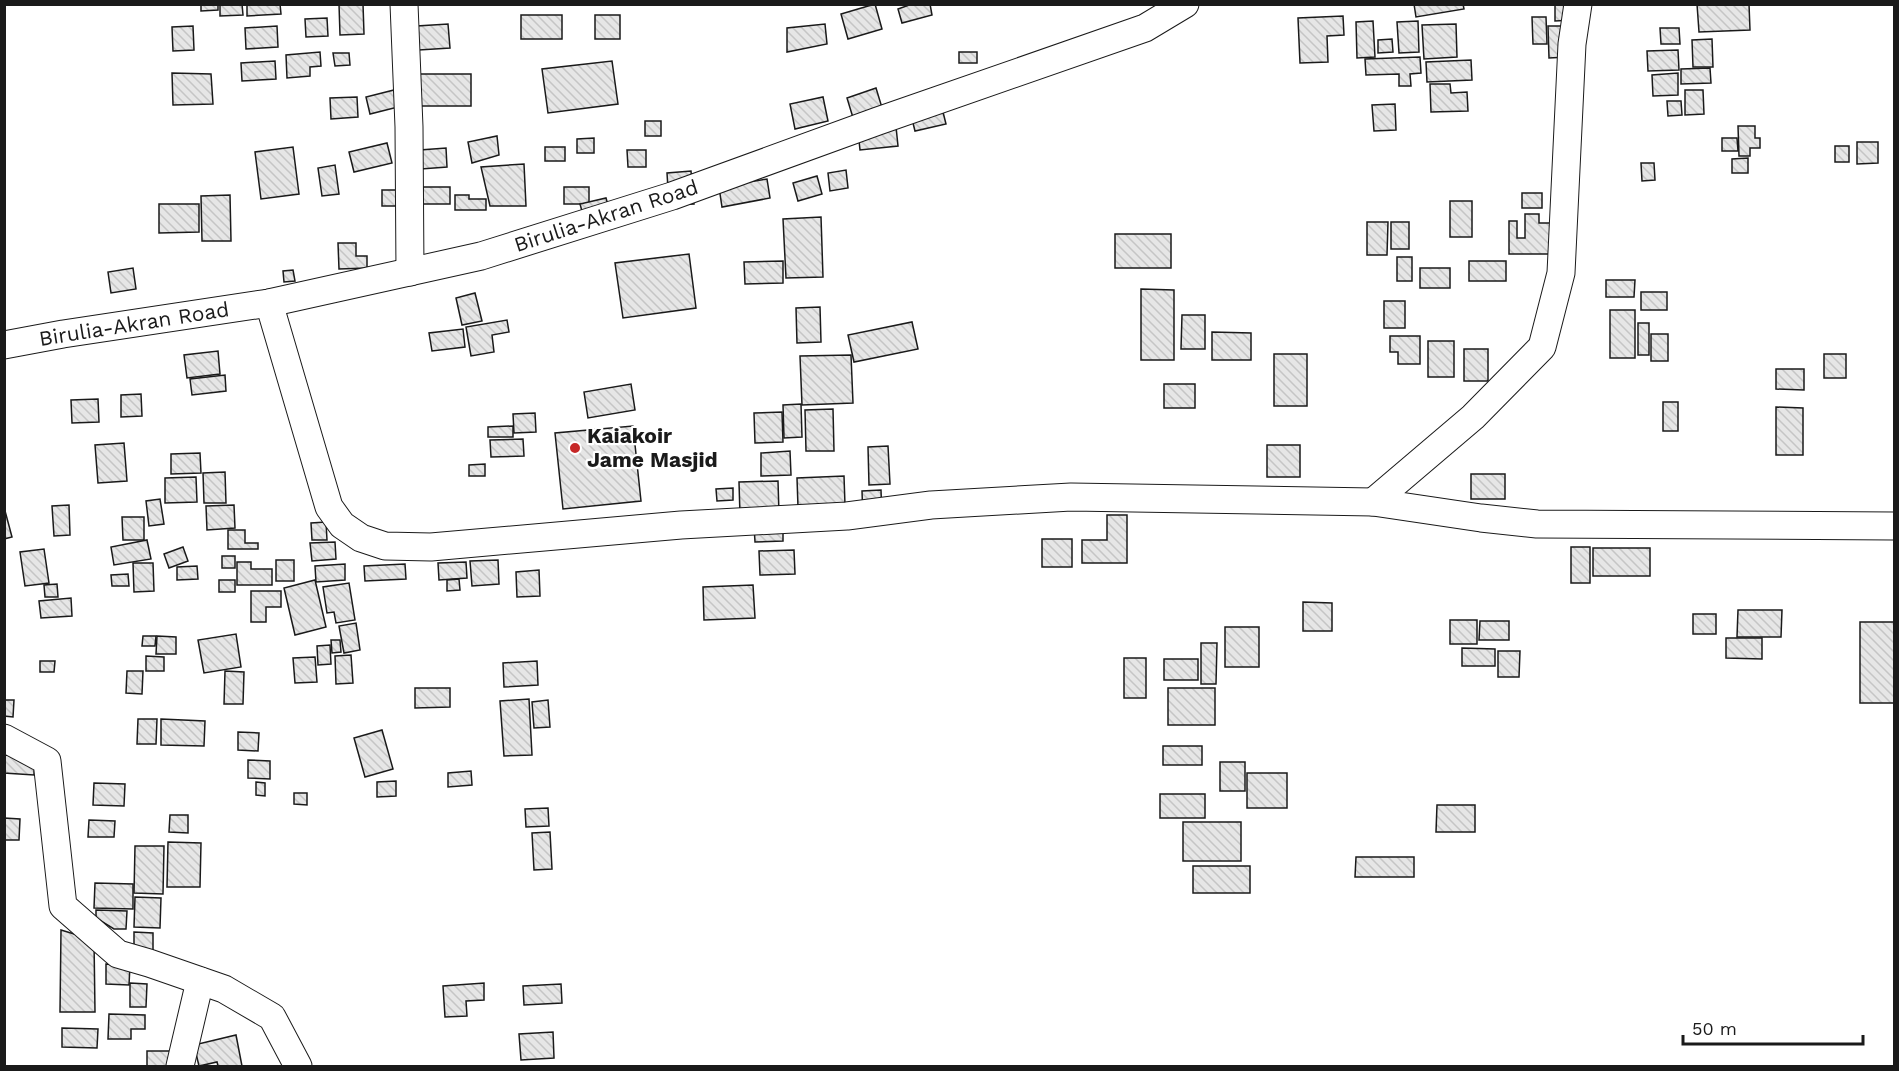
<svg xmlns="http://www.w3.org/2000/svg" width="1899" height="1071" font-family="'Work Sans',sans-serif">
<defs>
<pattern id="building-back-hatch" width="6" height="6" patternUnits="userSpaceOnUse" patternTransform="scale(1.5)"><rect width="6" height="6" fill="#e6e6e6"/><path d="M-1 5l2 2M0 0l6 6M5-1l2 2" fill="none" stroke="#c5c5c5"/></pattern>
</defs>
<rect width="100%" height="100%" fill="#fff"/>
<g fill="url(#building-back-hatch)" stroke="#1a1a1a" stroke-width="1.5">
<path d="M201 4H218V10L201 11Z"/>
<path d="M220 4H242L243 15 220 16Z"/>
<path d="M247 4H280L281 14 247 16Z"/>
<path d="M339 4H363L364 34 340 35Z"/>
<path d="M875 4 882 29 848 39 841 14Z"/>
<path d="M912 4H930L932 15 902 23 898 9Z"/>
<path d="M1414 4H1463L1464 9 1416 17Z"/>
<path d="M1555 4H1572L1573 20 1555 21Z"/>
<path d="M1697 4H1749L1750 30 1699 32Z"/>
<rect x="521" y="15" width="41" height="24"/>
<rect x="595" y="15" width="25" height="24"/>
<path d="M1343 16 1344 35 1327 36 1328 62 1300 63 1298 18Z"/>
<path d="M1532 17H1546L1547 44H1533Z"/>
<path d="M327 18 328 36 306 37 305 19Z"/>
<path d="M1373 21 1375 57 1357 58 1356 22Z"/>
<path d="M1418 21 1419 52 1399 53 1397 22Z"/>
<path d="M448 24 450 48 419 50 417 26Z"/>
<path d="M825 24 827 44 787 52V28Z"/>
<path d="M1456 24 1457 57 1424 59 1422 25Z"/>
<path d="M193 26 194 50 173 51 172 27Z"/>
<path d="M277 26 278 47 246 49 245 28Z"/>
<path d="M1548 26H1565L1567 57 1549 58Z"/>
<path d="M1660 28H1679L1680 44H1661Z"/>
<path d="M1392 39 1393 52 1378 53V40Z"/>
<path d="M1712 39 1713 67H1693L1692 40Z"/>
<path d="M1678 50 1679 70 1648 71 1647 51Z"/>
<path d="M320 52 321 66 310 67V76L287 78 286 55Z"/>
<rect x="959" y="52" width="18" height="11"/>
<path d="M333 53H349L350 65 335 66Z"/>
<path d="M1420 57 1421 73 1410 74 1411 86H1399V74L1366 75 1365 59Z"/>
<path d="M1471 60 1472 80 1427 82 1426 62Z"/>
<path d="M275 61 276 79 242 81 241 63Z"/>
<path d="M612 61 618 104 548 113 542 69Z"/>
<path d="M1710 68 1711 83 1681 84V69Z"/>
<path d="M172 73 211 74 213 104 173 105Z"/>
<path d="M1678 73V95L1653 96 1652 75Z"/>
<rect x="412" y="74" width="59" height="32"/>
<path d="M1430 84H1450L1451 93 1467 92 1468 111 1431 112Z"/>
<path d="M876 88 883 111 854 121 847 98Z"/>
<path d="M394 90 398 107 370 114 366 97Z"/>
<path d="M1685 90H1703L1704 114 1685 115Z"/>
<path d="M357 97 358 117 331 119 330 98Z"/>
<path d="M823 97 828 121 795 129 790 104Z"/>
<path d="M1667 101H1681L1682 115 1668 116Z"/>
<path d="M941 104 946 124 915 131 910 111Z"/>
<path d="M1395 104 1396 130 1374 131 1372 105Z"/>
<path d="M895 117 898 146 860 150 857 121Z"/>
<rect x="645" y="121" width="16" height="15"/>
<path d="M1738 126H1755V138H1760V148H1750V156H1739Z"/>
<path d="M497 136 499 155 472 163 468 142Z"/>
<path d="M594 138V153H577V139Z"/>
<path d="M1722 138H1737L1738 151H1722Z"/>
<path d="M1857 142H1878V163L1857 164Z"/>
<path d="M387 143 392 163 354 172 349 152Z"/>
<rect x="1835" y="146" width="14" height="16"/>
<path d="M293 147 299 194 261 199 255 152Z"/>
<rect x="545" y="147" width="20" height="14"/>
<path d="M446 148 447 167 421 169 420 150Z"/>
<path d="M627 150H646V167H628Z"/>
<path d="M1748 158V173H1732V159Z"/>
<path d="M1641 163H1654L1655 180 1642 181Z"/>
<path d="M524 164 526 206H490L481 167Z"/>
<path d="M335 165 339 194 322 196 318 168Z"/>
<path d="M846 170 848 188 830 191 828 173Z"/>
<path d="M691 171 694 204 669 205 667 173Z"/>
<path d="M817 176 822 194 798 201 793 183Z"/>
<path d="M767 179 770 198 722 207 719 187Z"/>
<rect x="423" y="187" width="27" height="17"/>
<rect x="564" y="187" width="25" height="17"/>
<rect x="382" y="190" width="20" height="16"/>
<rect x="1522" y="193" width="20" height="15"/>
<path d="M230 195 231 241H202L201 196Z"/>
<path d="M455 195H469V199H486V210H455Z"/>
<path d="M606 198 614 226 588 233 580 204Z"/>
<rect x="1450" y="201" width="22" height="36"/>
<path d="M159 204H199V232L159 233Z"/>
<path d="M1525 214H1539V223H1550V254H1509V221H1517V238H1525Z"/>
<path d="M821 217 823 277 786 278 783 219Z"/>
<path d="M1367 222H1388L1387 255H1367Z"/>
<rect x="1391" y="222" width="18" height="27"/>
<rect x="1115" y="234" width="56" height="34"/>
<path d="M338 243H356V256H367V268L339 269Z"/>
<path d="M689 254 696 308 623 318 615 263Z"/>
<rect x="1397" y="257" width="15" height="24"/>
<path d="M783 261V283L745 284 744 262Z"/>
<rect x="1469" y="261" width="37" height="20"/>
<path d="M133 268 136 289 111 293 108 272Z"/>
<rect x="1420" y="268" width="30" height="20"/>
<path d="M293 270 295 281 284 282 283 271Z"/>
<path d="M1606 280H1635L1634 297H1606Z"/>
<path d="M1141 289 1174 290V360H1141Z"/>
<rect x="1641" y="292" width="26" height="18"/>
<path d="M475 293 482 321 462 325 456 298Z"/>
<rect x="1384" y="301" width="21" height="27"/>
<path d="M820 307 821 342 797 343 796 308Z"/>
<rect x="1610" y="310" width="25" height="48"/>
<path d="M1182 315H1205V349H1181Z"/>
<path d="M507 320 509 332 492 335 494 352 471 356 466 327Z"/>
<path d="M912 322 918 349 854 362 848 335Z"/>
<rect x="1638" y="323" width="11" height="32"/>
<path d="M463 329 465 347 432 351 429 333Z"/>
<path d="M1212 332 1251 333V360H1212Z"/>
<rect x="1651" y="334" width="17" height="27"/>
<path d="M1390 336H1420V364H1398V352H1390Z"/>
<rect x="1428" y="341" width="26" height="36"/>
<rect x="1464" y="349" width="24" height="32"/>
<path d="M218 351 220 374 187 378 184 355Z"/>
<rect x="1274" y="354" width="33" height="52"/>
<rect x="1824" y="354" width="22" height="24"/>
<path d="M851 355 853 403 802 405 800 356Z"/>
<path d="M1776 369H1804V390L1776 389Z"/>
<path d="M225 375 226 391 192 395 190 379Z"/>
<path d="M631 384 635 410 588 418 584 392Z"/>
<rect x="1164" y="384" width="31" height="24"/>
<path d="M141 394 142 416 121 417V395Z"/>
<path d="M98 399 99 422 72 423 71 400Z"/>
<rect x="1663" y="402" width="15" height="29"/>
<path d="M801 404 802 437 784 438 783 405Z"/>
<path d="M1776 407 1803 408V455H1776Z"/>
<path d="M833 409 834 451H806L805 410Z"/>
<path d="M782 412 783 442 755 443 754 413Z"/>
<path d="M535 413 536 432 514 433 513 414Z"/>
<path d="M513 426V437H488V427Z"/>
<path d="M633 426 641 501 563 509 555 433Z"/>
<path d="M523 439 524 456 491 457 490 440Z"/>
<path d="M124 443 127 481 98 483 95 445Z"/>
<rect x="1267" y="445" width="33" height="32"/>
<path d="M888 446 890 484 869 485 868 447Z"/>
<path d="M790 451 791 475 761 476V453Z"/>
<path d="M200 453 201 473 171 474V454Z"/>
<path d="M485 464V476H469V465Z"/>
<path d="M225 472 226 503H204L203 473Z"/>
<rect x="1471" y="474" width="34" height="25"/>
<path d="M844 476 845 505 798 507 797 478Z"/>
<path d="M196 477 197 502 165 503V478Z"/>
<path d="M778 481 779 514 740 515 739 482Z"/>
<path d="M733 488V500L717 501 716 489Z"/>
<path d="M881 490 882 519H863L862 491Z"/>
<path d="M160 499 164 524 149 526 146 501Z"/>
<path d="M69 505 70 535 54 536 52 506Z"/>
<path d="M234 505 235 528 207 530 206 506Z"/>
<path d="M4 507 12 537 4 539Z"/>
<path d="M1107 515H1127V563H1082V540H1107Z"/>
<path d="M122 517H144V540H123Z"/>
<path d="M326 522 327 540H312L311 523Z"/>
<path d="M783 525V541L755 542 754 526Z"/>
<path d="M228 530H245V543H258V549H228Z"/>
<rect x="1042" y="539" width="30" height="28"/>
<path d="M147 540 151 559 114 565 111 547Z"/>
<path d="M335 542 336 559 312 561 310 543Z"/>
<path d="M183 547 188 561 169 568 164 554Z"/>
<rect x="1571" y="547" width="19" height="36"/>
<rect x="1593" y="548" width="57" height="28"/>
<path d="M44 549 49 583 25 586 20 552Z"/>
<path d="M794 550 795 574 760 575 759 551Z"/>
<rect x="222" y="556" width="13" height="12"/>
<rect x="276" y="560" width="18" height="21"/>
<path d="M498 560 499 584 472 586 470 561Z"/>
<path d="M237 562H251V569H272V585H237Z"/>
<path d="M466 562 467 578 439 580 438 563Z"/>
<path d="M133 563H153L154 591 134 592Z"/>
<path d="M345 564V580L316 582 315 566Z"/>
<path d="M405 564 406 579 365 581 364 566Z"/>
<path d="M197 566 198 579 177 580V567Z"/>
<path d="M539 570 540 596 517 597 516 572Z"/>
<path d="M128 574 129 586H112L111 575Z"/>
<path d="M459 579 460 590 447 591V580Z"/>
<rect x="219" y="580" width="16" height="12"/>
<path d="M315 580 326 627 295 635 284 588Z"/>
<path d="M349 583 355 620 336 623 334 612 327 613 323 587Z"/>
<path d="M57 584 58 597H45L44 585Z"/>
<path d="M753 585 755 618 704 620 703 587Z"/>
<path d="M251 591H281V607H266V622H251Z"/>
<path d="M71 598 72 616 41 618 39 601Z"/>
<path d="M1303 602 1332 603V631H1303Z"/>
<path d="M1738 610H1782L1781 637H1737Z"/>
<rect x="1693" y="614" width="23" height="20"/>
<rect x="1450" y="620" width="27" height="24"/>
<path d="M1480 621H1509V640H1479Z"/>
<rect x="1860" y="622" width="34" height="81"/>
<path d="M356 623 360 650 344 653 339 626Z"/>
<rect x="1225" y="627" width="34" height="40"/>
<path d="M236 634 241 667 204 673 198 640Z"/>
<path d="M143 636H156L155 646H142Z"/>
<path d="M157 636 176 637V654H156Z"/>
<path d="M1726 638H1762V659L1726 658Z"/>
<path d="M331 640H340L341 652 332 653Z"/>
<path d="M1201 643H1217L1216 684H1201Z"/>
<path d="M330 645 331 664 318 665 317 646Z"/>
<path d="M1462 648 1495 649V666H1462Z"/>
<path d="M1498 651H1520L1519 677H1498Z"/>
<path d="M351 655 353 683 336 684 335 656Z"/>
<path d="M146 656 164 657V671H146Z"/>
<path d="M315 657 317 682 295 683 293 658Z"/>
<rect x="1124" y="658" width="22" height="40"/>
<rect x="1164" y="659" width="34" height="21"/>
<path d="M40 661H55L54 672H40Z"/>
<path d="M537 661 538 685 504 687 503 663Z"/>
<path d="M127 671H143L142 694 126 693Z"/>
<path d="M225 671 244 672 243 704H224Z"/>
<path d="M415 688H450V707L415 708Z"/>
<rect x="1168" y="688" width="47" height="37"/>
<path d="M529 699 532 755 504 756 500 701Z"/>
<path d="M4 700H14L13 717 4 716Z"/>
<path d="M548 700 550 727 534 728 532 702Z"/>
<path d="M138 719H157L156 744H137Z"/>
<path d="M161 719 205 721 204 746 161 745Z"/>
<path d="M382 730 393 769 365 777 354 738Z"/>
<path d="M238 732 259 733 258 751 238 750Z"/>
<rect x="1163" y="746" width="39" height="19"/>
<path d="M4 755 35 756 34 775 4 773Z"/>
<path d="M248 760 270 761V779L248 778Z"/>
<rect x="1220" y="762" width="25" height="29"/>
<path d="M471 771 472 785 448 787V773Z"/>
<rect x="1247" y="773" width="40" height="35"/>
<path d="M396 781V796L377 797V782Z"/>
<path d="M256 782 265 783V796L256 795Z"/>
<path d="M94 783 125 784 124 806 93 805Z"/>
<path d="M294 793H307V805L294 804Z"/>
<rect x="1160" y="794" width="45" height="24"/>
<path d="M1437 805H1475V832H1436Z"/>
<path d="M548 808 549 826 526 827 525 809Z"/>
<path d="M170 815H188V833L169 832Z"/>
<path d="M4 818 20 819 19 840H4Z"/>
<path d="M89 820 115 821 114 837H88Z"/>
<rect x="1183" y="822" width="58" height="39"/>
<path d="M550 832 552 869 534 870 532 833Z"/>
<path d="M168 842 201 843 200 887H167Z"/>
<path d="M135 846H164L163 894 134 893Z"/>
<path d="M1356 857H1414V877H1355Z"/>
<rect x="1193" y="866" width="57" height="27"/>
<path d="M95 883 133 884V909L94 908Z"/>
<path d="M135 897 161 898 160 928 134 927Z"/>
<path d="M96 910 127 911 126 929H114L96 918Z"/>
<path d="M61 930 94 940 95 1012H60Z"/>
<path d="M134 932 153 933V954H134Z"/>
<path d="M106 964 130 965 129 985 106 984Z"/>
<path d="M130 983 147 984 146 1007H130Z"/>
<path d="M484 983V1000L466 1001 467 1016 445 1017 443 986Z"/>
<path d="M561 984 562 1003 524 1005 523 986Z"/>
<path d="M109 1014 145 1015V1029H131V1039H108Z"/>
<path d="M62 1028 98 1029 97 1048 62 1047Z"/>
<path d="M553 1032 554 1058 521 1060 519 1034Z"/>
<path d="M236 1035 242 1066H218L217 1062 199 1066 194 1045Z"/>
<rect x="147" y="1051" width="24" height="15"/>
</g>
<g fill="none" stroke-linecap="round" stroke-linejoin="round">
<g stroke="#1a1a1a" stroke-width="29">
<g id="minor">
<path d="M404 4 409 127 410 272"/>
<path d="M269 303 329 507 342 525 361 538 385 546 431 547 681 525 847 516 931 505 1071 497 1373 502 1481 518 1537 524 1894 526"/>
<path d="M4 345 63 334 269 303 481 256 672 196 878 121 1145 28 1185 4"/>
<path d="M1373 502 1473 417 1542 347 1561 273 1572 44 1578 4"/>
<path d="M4 738 47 761 63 906 118 954 149 963 224 989 272 1017 298 1066"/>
<path d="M180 1066 200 981"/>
</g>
</g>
<use href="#minor" stroke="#fff" stroke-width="27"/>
</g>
<circle fill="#c62828" stroke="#fff" stroke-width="2" cx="575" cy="448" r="6"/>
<g text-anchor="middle" stroke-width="4.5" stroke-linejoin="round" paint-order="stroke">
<g font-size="21" fill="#1a1a1a" stroke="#fff">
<text transform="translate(606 216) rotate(-18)" y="7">Birulia-Akran Road</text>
<text transform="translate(134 324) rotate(-9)" y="7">Birulia-Akran Road</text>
</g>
<g font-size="21" font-weight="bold" fill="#1a1a1a" stroke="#fff" text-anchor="start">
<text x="587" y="443">Kaiakoir<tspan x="587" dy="24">Jame Masjid</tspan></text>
</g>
</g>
<rect width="1899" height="1071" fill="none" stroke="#1a1a1a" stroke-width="12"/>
<path d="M1683 1035v9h180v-9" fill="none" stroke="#1a1a1a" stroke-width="3"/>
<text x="1692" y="1035" font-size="18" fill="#1a1a1a" stroke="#ffffff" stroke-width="4.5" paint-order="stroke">50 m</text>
</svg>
